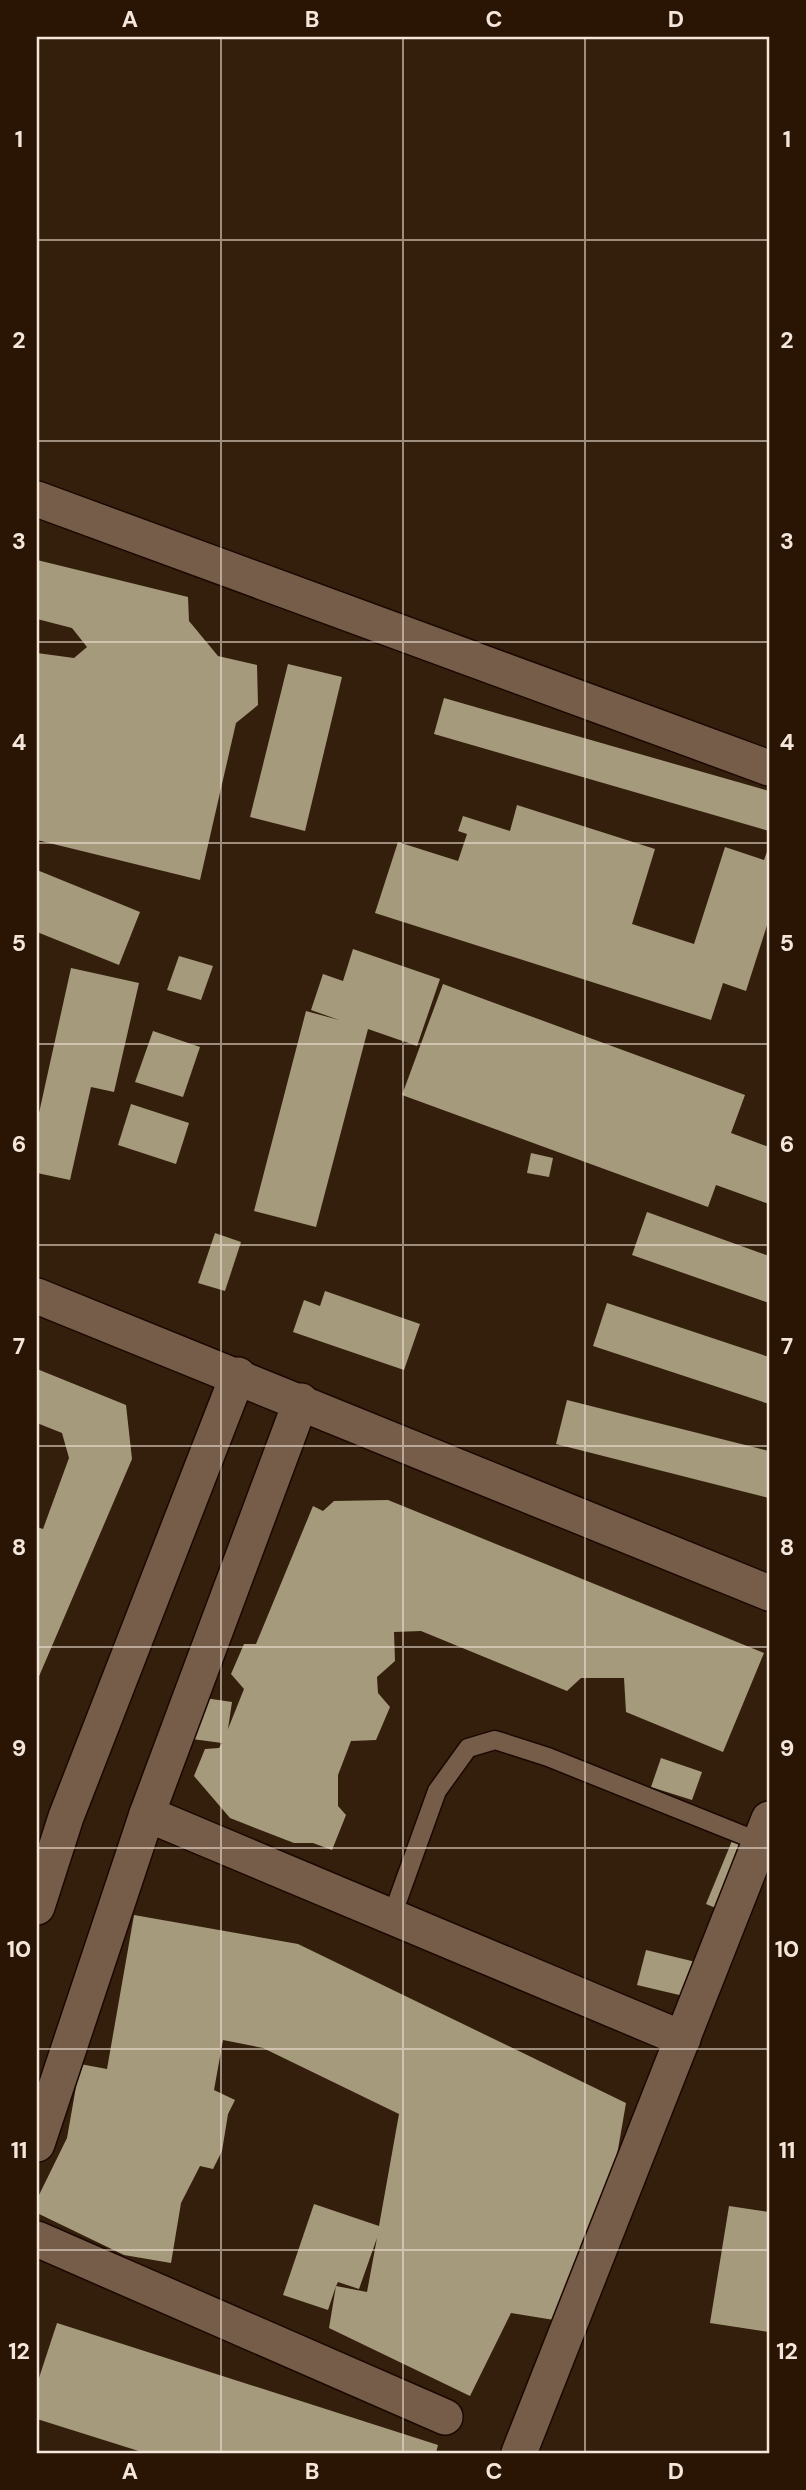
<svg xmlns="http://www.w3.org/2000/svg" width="806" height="2490" font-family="'DM Sans',sans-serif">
<rect width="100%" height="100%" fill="#341f0d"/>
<g fill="#a59a7c" fill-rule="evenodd">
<path d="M37 560 188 597 189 621 218 656 257 665 258 705 236 723 200 880 37 840V653L74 658 87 647 72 628 37 619Z"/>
<path d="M288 664 342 677 305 831 250 817Z"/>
<path d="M444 698 769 791V831L434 734Z"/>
<path d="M517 805 655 849 632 924 694 944 725 847 764 860 769 846V919L746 991 723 983 711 1020 375 913 398 842 458 861 467 834 458 831 463 816 510 831Z"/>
<path d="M37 870 140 912 119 965 37 932Z"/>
<path d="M353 949 440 979 417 1046 368 1029 316 1227 254 1211 306 1011 339 1020 311 1010 323 974 343 981Z"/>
<path d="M179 956 213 966 201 1000 167 990Z"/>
<path d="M71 968 139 983 114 1092 91 1087 70 1180 37 1173V1122Z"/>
<path d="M443 984 745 1095 731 1133 769 1147V1204L716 1185 708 1207 402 1095Z"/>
<path d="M153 1031 200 1047 183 1097 135 1082Z"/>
<path d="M131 1104 189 1123 176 1164 118 1145Z"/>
<path d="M531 1153 553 1158 549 1177 527 1173Z"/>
<path d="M647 1212 769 1256V1303L632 1255Z"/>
<path d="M215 1233 241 1242 225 1291 198 1283Z"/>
<path d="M325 1291 420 1324 404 1370 293 1332 304 1300 320 1306Z"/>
<path d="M607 1303 769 1357V1404L593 1346Z"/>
<path d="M37 1369 126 1405 132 1459 37 1681V1527L43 1529 69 1458 62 1433 37 1423Z"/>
<path d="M567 1400 769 1451V1498L556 1444Z"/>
<path d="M388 1500 764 1653 723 1752 626 1712 624 1678H581L567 1691 421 1631 394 1632 395 1661 377 1677 378 1693 390 1707 376 1740 351 1741 338 1775V1806L346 1815 332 1850 313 1843H294L230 1818 194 1776 205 1749 219 1748 222 1743 192 1739 198 1697 232 1702 228 1729 244 1689 231 1674 244 1644H256L313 1506 323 1511 334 1501Z"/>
<path d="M661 1758 702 1772 692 1800 651 1787Z"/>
<path d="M734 1836 744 1840 723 1911 706 1904Z"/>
<path d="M134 1915 298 1944 626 2103 607 2213 554 2320 511 2313 470 2396 329 2328 336 2286 328 2310 283 2295 314 2204 379 2226 399 2114 263 2048 223 2040 214 2090 235 2100 228 2114 222 2151 213 2169 200 2166 181 2203 171 2263 124 2255 37 2213 39 2195 67 2138 80 2064 107 2069ZM377 2238 367 2292 336 2286 338 2282 359 2289Z"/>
<path d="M646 1950 700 1963 692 1998 637 1985Z"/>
<path d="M729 2206 769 2212V2332L710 2323Z"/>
<path d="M57 2323 438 2445 436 2453H145L37 2419V2384Z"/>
</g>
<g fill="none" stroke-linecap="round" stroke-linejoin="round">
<g stroke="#1b0800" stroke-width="21">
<path id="service" d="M392 1916 437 1791 468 1748 495 1740 548 1757 760 1842"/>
</g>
<g stroke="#1b0800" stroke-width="38">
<g id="minor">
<path d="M37 499 769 768"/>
<path d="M37 1296 769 1593"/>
<path d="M147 1814 683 2039"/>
<path d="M37 1907 66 1817 238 1375"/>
<path d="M37 2144 147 1814 301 1401"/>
<path d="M37 2239 445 2417"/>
<path d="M519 2453 769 1819"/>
</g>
</g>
<use href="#service" stroke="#765d4a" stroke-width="18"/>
<use href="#minor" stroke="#765d4a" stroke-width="35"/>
</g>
<path fill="none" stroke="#f5e6db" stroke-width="2" stroke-opacity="0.55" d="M221 37V2453M403 37V2453M585 37V2453M37 240H769M37 441H769M37 642H769M37 843H769M37 1044H769M37 1245H769M37 1446H769M37 1647H769M37 1848H769M37 2049H769M37 2250H769"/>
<rect width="806" height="2490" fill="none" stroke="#2a1504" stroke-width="77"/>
<rect x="38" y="38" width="730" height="2414" fill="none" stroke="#f5e6db" stroke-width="2.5"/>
<g font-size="23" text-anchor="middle" font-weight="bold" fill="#f5e6db">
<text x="130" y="27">A</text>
<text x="312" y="27">B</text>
<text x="494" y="27">C</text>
<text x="676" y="27">D</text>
<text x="19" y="147">1</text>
<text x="787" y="147">1</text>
<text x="19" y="348">2</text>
<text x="787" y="348">2</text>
<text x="19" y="549">3</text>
<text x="787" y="549">3</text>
<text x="19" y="750">4</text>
<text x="787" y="750">4</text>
<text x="19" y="951">5</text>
<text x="787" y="951">5</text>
<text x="19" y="1152">6</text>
<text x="787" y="1152">6</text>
<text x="19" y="1354">7</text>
<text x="787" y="1354">7</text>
<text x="19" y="1555">8</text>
<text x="787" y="1555">8</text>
<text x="19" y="1756">9</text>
<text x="787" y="1756">9</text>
<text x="19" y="1957">10</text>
<text x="787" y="1957">10</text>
<text x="19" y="2158">11</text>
<text x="787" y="2158">11</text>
<text x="19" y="2359">12</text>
<text x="787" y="2359">12</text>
<text x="130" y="2479">A</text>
<text x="312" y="2479">B</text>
<text x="494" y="2479">C</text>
<text x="676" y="2479">D</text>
</g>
</svg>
